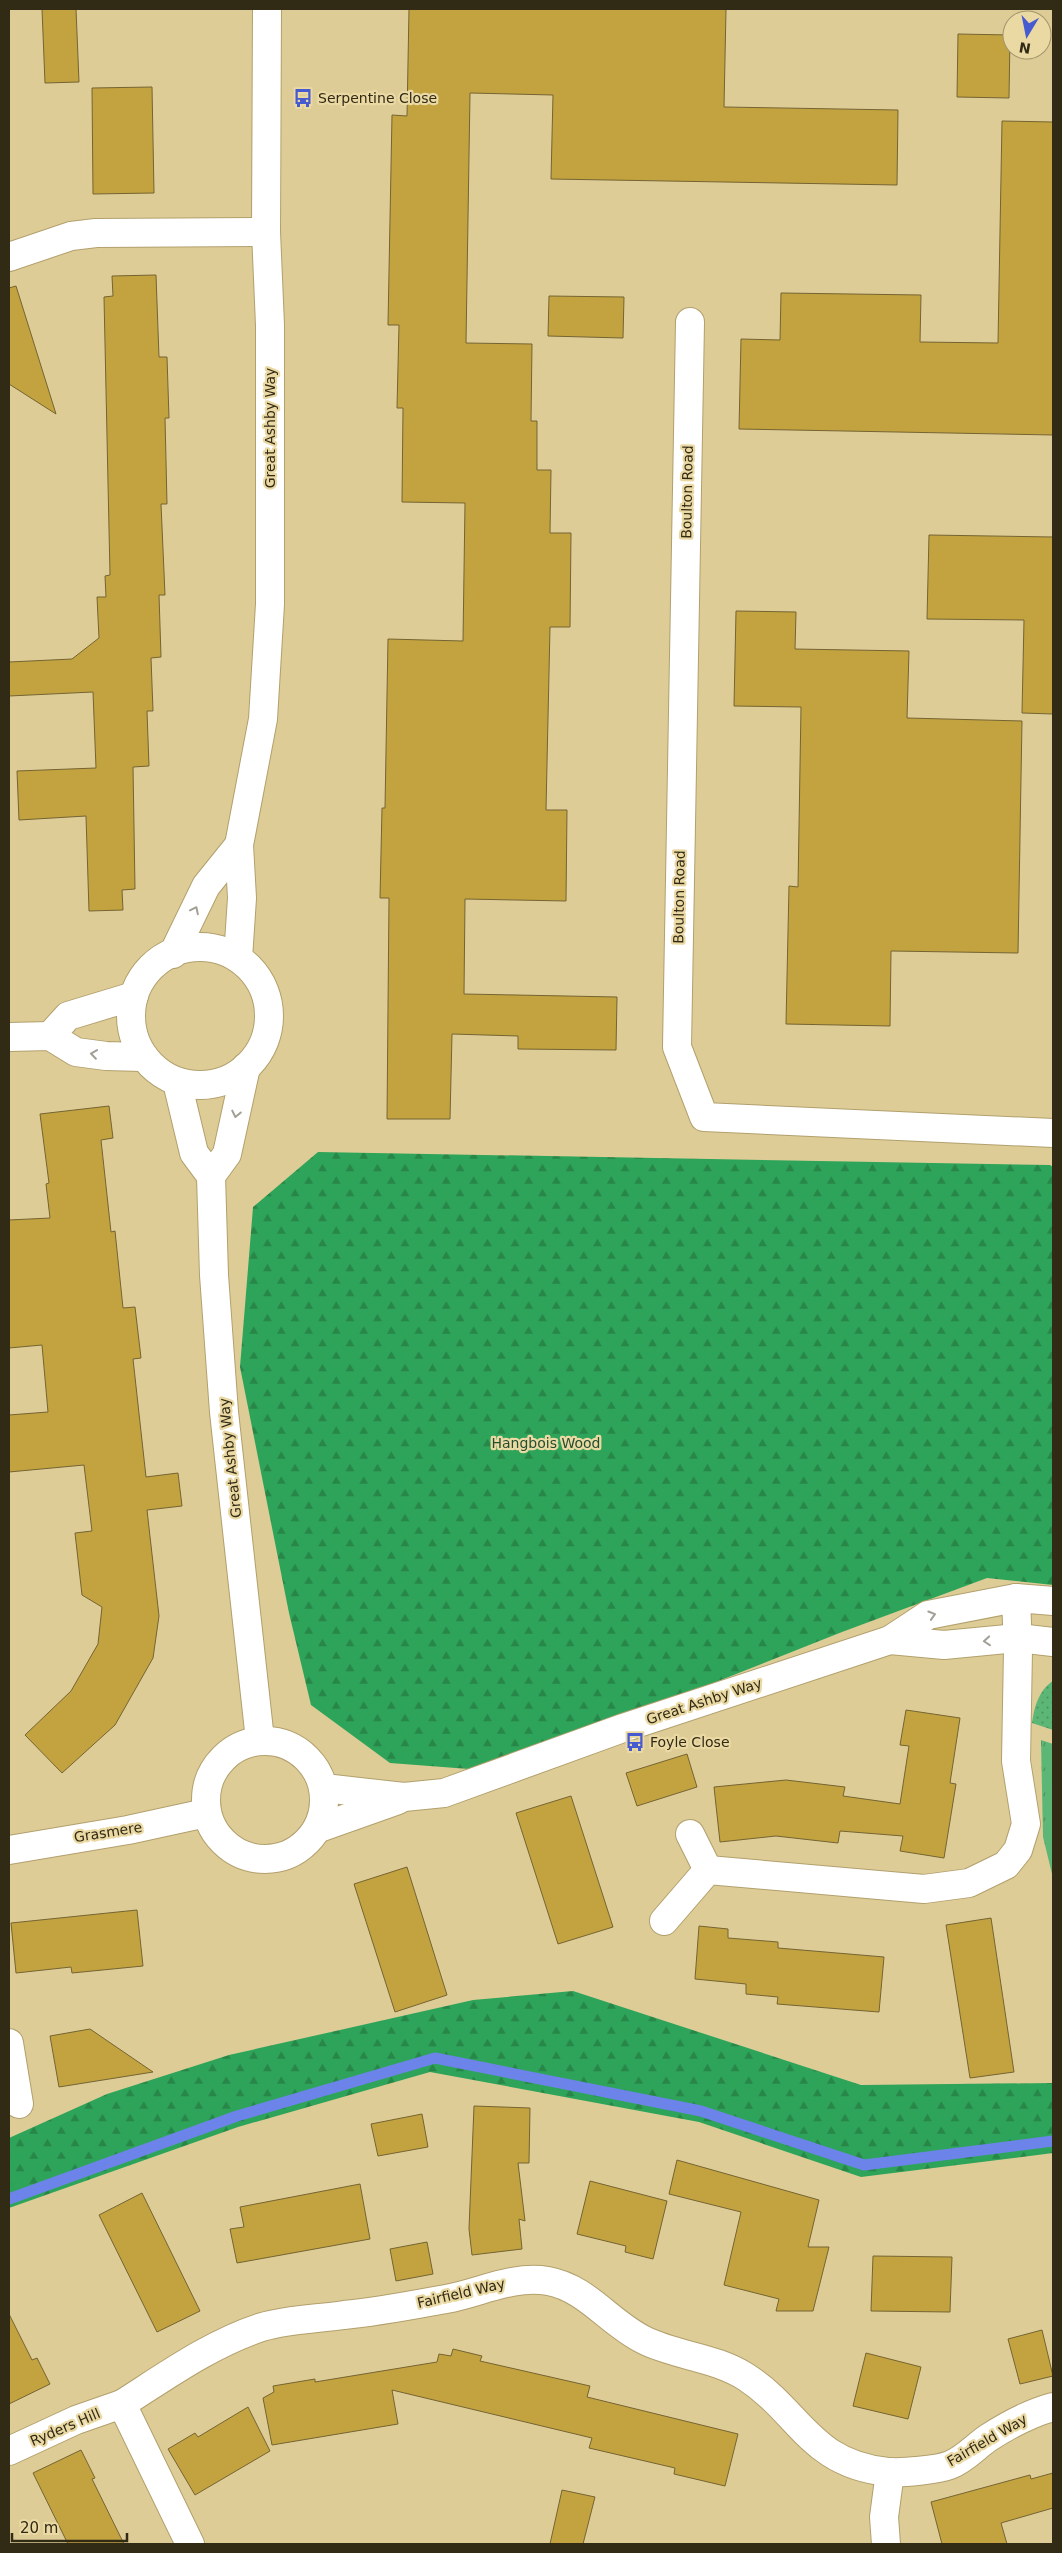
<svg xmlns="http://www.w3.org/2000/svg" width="1062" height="2553" font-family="'DejaVu Sans',sans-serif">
<defs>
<pattern id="grass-dots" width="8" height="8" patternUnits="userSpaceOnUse" patternTransform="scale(1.25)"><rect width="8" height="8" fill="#5cb776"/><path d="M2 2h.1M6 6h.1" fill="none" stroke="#4d9560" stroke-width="1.8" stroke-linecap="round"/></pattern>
<pattern id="forest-firs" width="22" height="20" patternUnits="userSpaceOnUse" patternTransform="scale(1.25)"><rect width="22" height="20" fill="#2da459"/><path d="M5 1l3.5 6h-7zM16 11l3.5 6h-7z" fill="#278648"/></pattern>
<pattern id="park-tufts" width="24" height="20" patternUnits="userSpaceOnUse" patternTransform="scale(1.25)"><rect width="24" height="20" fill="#5cb776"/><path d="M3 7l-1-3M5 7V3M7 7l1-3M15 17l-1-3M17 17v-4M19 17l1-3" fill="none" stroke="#4d9560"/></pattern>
</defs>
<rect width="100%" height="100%" fill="#decc97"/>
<path fill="url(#grass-dots)" d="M1053 1681V1730L1032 1723C1034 1707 1039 1690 1053 1681Z"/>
<g fill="url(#forest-firs)">
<path d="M318 1152 1050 1165 1053 1167V1585L987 1578 842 1632 640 1712 482 1770 390 1763 311 1705 289 1613 240 1367 253 1207Z"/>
<path d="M573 1991 861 2085 1053 2083V2153L861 2177 699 2122 430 2072 238 2127 9 2208V2138L107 2094 229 2055 473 2000Z"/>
</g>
<path fill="url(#park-tufts)" d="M1041 1740 1053 1744V1878L1043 1837Z"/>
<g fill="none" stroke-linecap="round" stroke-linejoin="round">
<path stroke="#6c84e9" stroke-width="11" d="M9 2199 237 2116 435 2058 701 2111 864 2165 1053 2141"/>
</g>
<g fill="#c2a340" stroke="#756432">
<path d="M42 9H76L79 82 45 83Z"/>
<path d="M409 9H726L724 107 898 110 897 185 551 179 553 95 470 93 466 343 532 344 531 421H537V470H551L550 533H571L570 627H550L546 810H567L566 901 465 899 464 994 617 997 616 1050 518 1049V1036L452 1034 450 1119H387L389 898H380L382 808H385L388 639 463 641 465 503 402 502 403 408H397L399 325H388L392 115 407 116Z"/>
<path d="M958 34 1010 35 1009 98 957 97Z"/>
<path d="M152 87 154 193 93 194 92 88Z"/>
<path d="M1002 121 1053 122V435L739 429 741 339 780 340 781 293 921 295 920 342 998 343Z"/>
<path d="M156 275 159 357H167L169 418H165L167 504H161L165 595H159L161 657 151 658 153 711H147L149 766 133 767 135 889 122 890 123 910 89 911 86 816 19 820 17 771 96 768 93 692 9 696V662L72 659 99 638 97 597H106L105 576 110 575 104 297 113 296 112 276Z"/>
<path d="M16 286 56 414 9 384V288Z"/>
<path d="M549 296 624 297 623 338 548 336Z"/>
<path d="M929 535 1053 537V714L1022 713 1024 620 927 619Z"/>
<path d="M736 611 796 612 795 649 909 651 907 718 1022 721 1018 953 891 951 890 1026 786 1024 789 886 798 887 801 707 734 706Z"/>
<path d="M109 1106 113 1138 101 1140 111 1232 115 1231 123 1308 135 1307 141 1358 133 1359 146 1477 178 1473 182 1506 147 1510 159 1616 153 1658 115 1725 62 1773 25 1735 71 1691 98 1644 102 1607 82 1595 75 1533 92 1531 84 1465 9 1472V1415L48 1412 42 1345 9 1348V1220L50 1218 46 1184 49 1183 40 1114Z"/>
<path d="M906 1710 960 1718 950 1783 956 1784 944 1858 900 1851 903 1836 840 1831 838 1843 776 1836 720 1842 714 1787 786 1780 845 1787 843 1796 900 1804 909 1746 900 1745Z"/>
<path d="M687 1754 697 1787 637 1806 626 1773Z"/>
<path d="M571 1796 613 1927 558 1944 516 1813Z"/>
<path d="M407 1867 447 1995 395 2012 354 1884Z"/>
<path d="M137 1910 143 1966 72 1973 71 1967 16 1973 11 1923Z"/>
<path d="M991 1918 1014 2072 970 2078 946 1925Z"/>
<path d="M699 1926 728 1929V1938L778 1942V1948L884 1957 879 2012 777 2004 778 1997 746 1994V1984L695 1979Z"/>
<path d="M90 2029 153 2072 59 2087 50 2036Z"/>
<path d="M474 2106 530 2108 529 2163H518L525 2221 519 2219 522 2249 472 2255 469 2229Z"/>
<path d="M422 2114 428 2147 378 2156 371 2124Z"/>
<path d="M677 2160 819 2200 808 2247H829L813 2311H776L779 2299 724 2285 741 2212 669 2194Z"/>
<path d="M590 2181 667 2201 653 2259 625 2252 626 2246 577 2234Z"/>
<path d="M360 2184 370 2239 237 2263 230 2229 244 2227 240 2207Z"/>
<path d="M142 2193 200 2311 157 2332 99 2215Z"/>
<path d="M427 2242 433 2274 396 2281 390 2249Z"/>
<path d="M873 2256 952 2257 950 2312 871 2311Z"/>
<path d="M9 2314 32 2360 37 2358 50 2384 9 2404Z"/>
<path d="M1042 2330 1053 2376 1020 2384 1008 2339Z"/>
<path d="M453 2349 482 2356 480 2361 590 2386 587 2397 738 2434 725 2486 674 2474 675 2468 589 2448 592 2438 392 2390 398 2424 272 2445 263 2398 274 2392 273 2386 315 2379V2382L437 2362 439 2354 451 2356Z"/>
<path d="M866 2353 921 2367 908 2419 853 2406Z"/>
<path d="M248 2407 270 2451 195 2495 168 2449 195 2433 198 2437Z"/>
<path d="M81 2450 95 2478 92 2479 124 2544H68L33 2473Z"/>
<path d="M1053 2473V2508L1001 2523 1007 2544H942L931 2502 1030 2475 1031 2479Z"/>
<path d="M562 2490 595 2497 583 2544H550Z"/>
</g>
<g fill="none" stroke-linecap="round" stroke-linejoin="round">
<g stroke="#b2a06d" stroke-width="30">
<g id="street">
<path d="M9 257 71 236 96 233 266 232"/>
<path d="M690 322 677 1047 704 1117 1053 1133"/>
<path d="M50 1036 68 1016 134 996"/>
<path d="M9 1037 50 1036 76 1052 106 1056 142 1057"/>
<path d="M690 1834 708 1870"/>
<path d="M9 1850 128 1830 206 1813"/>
<path d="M664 1921 708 1870 924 1889 969 1883 1006 1865 1018 1850 1026 1824 1016 1761 1018 1649 1016 1598"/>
<path d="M9 2043 19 2104"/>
<path d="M9 2451 76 2420 122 2404"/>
<path d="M190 2544 122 2404C166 2376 212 2343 262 2327 289 2319 316 2319 344 2315 378 2312 413 2305 446 2299 480 2293 512 2275 548 2281 587 2288 609 2323 644 2340 676 2356 715 2357 746 2377 801 2413 810 2464 888 2472 903 2473 937 2470 950 2465 965 2459 975 2447 988 2438 1008 2425 1031 2413 1053 2407"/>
<path d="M886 2544 884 2517 890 2472"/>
</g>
</g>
<g stroke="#b2a06d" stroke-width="30">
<g id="secondary">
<circle cx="200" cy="1016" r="69"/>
<path d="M173 954 206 886 239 845"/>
<path d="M238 958 242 898 239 845 263 719 270 604V325L266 232 267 9"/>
<path d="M177 1082 194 1153 211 1176 214 1275 224 1412 260 1740"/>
<path d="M211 1176 227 1154 246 1067"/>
<path d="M890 1640 944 1645 1018 1638 1053 1642"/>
<circle cx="265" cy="1800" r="59"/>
<path d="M324 1788 404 1797 444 1793 623 1728 890 1640 928 1615 1016 1598 1053 1601"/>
<path d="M319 1828 398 1800"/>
</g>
</g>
<use href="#street" stroke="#fff" stroke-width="28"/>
<use href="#secondary" stroke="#fff" stroke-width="28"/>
</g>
<defs><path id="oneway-chevron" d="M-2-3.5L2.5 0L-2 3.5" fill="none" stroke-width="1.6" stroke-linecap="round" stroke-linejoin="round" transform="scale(1.25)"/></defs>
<g stroke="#a29f96">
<use href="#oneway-chevron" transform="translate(195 910) rotate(-64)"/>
<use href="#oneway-chevron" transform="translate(94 1054) rotate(-172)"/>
<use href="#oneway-chevron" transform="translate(236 1114) rotate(102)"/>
<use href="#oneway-chevron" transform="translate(932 1615) rotate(-17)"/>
<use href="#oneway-chevron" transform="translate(987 1641) rotate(175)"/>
</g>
<defs>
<g id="bus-bare" transform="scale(1.5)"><path d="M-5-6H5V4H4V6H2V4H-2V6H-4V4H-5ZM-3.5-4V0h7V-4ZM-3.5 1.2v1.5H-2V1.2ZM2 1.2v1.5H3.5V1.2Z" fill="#465bcf" stroke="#ebd9a4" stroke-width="2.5" paint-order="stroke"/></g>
</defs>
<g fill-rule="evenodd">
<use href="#bus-bare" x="303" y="98"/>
<use href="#bus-bare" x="635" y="1742"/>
</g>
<g text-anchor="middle" stroke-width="4.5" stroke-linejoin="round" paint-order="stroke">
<g font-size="14" fill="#312a15" stroke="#ebd9a4" text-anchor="start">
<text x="318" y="103">Serpentine Close</text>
<text x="650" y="1747">Foyle Close</text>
</g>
<g font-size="14" fill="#312a15" stroke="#ebd9a4">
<text transform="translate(270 428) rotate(-90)" y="5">Great Ashby Way</text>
<text transform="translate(687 492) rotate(-89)" y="5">Boulton Road</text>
<text transform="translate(679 897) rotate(-89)" y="5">Boulton Road</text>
<text transform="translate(230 1458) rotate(-96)" y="5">Great Ashby Way</text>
<text transform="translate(704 1701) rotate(-18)" y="5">Great Ashby Way</text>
<text transform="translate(108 1832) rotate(-9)" y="5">Grasmere</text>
<text transform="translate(461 2293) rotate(-13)" y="5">Fairfield Way</text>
<text transform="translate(65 2427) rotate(-23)" y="5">Ryders Hill</text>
<text transform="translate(987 2440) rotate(-30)" y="5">Fairfield Way</text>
</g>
<g font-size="14" fill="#224e2f" stroke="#ebd9a4">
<text x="546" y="1448">Hangbois Wood</text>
</g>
</g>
<rect width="1062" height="2553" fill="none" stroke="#312a15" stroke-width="20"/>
<g transform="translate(1027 35) rotate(190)"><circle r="24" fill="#ebd9a4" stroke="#a1936b"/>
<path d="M0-4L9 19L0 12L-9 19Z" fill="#465bcf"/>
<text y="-8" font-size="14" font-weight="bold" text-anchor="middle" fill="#312a15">N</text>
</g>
<path d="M12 2533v8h115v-8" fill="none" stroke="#312a15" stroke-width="2.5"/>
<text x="20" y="2533" font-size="15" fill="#312a15" stroke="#ebd9a4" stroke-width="4" paint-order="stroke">20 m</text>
</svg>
